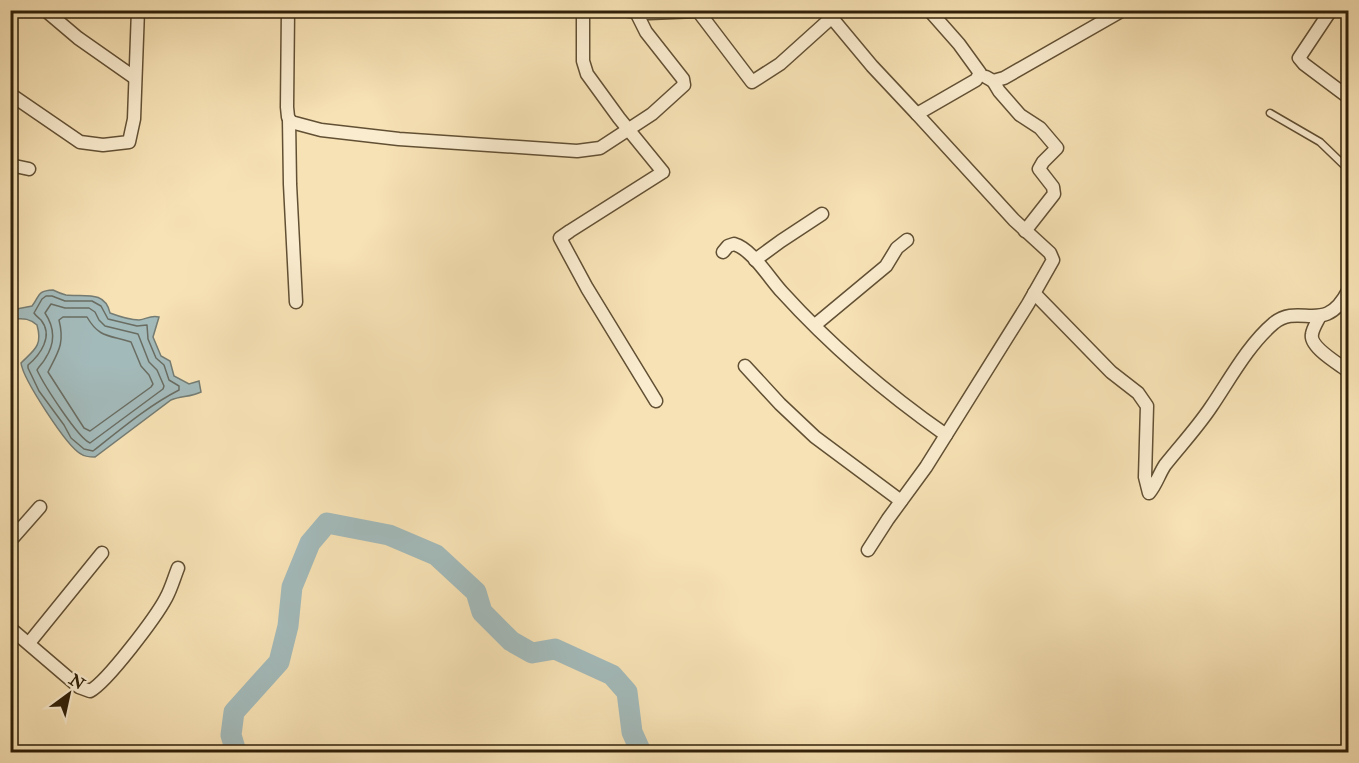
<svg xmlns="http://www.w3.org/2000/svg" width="1359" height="763" font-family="'IM FELL Double Pica',serif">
<rect width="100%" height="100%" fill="#f7e2b5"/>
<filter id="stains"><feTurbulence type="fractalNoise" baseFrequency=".00333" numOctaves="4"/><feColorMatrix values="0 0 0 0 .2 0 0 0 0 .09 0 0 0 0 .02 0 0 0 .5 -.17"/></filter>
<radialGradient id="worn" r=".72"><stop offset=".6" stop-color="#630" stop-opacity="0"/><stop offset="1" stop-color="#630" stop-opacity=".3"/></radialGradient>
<path fill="#a3baba" stroke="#757c73" stroke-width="1.5" d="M53 290C57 292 62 294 66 295 84 297 105 290 110 313 118 316 131 320 139 320 147 319 150 315 159 317L153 337 161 356 170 361 174 376 189 384 199 381 201 392C191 397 181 396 171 400L95 457C90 457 85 457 81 454 67 447 23 379 21 363 34 350 43 346 37 325 28 317 22 319 11 319V310L32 306C40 296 36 291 53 290Z"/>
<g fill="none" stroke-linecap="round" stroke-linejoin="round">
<g stroke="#6a6d62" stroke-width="1.5">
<path d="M46 296H52L65 301H92L101 306 108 319 137 326 147 325 148 339 156 358 164 365 169 380 179 386V390C148 406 121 429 93 451L84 449 71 438 64 425 39 391 28 368V365C40 355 54 336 41 320 39 318 36 316 34 313L42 299Z"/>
<path d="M51 304 65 308H89L95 312 99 320 105 326 138 334 149 362 157 370 164 386 163 389 90 443C78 438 44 385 37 370 39 366 43 363 45 359 55 344 55 328 45 313Z"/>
<path d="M63 317H87C99 338 109 335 131 342L141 366 149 375 153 384 151 387 90 431 84 428 48 372C58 352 65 344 59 320Z"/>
</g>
<path stroke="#a3baba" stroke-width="21" d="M236 752 231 735 234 712 279 662 288 626 292 587 310 543 327 523 389 535 436 555 476 592 482 612 511 641 532 653 555 649 612 675 627 692 632 732 641 752"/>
<g stroke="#625034" stroke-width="9">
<path id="service" d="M1270 113 1320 142 1348 169"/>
</g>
<g stroke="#625034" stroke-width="15">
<g id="minor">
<path d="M45 10 78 38 135 78"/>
<path d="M288 10 287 107 288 117 291 122 321 130 399 139 577 151 600 148 652 114 684 85 683 79 646 32 636 12"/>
<path d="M583 10V61L587 74 619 118 663 172 570 231 560 238 587 288 656 401"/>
<path d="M621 10 649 13 698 11"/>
<path d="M1331 10 1299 58 1304 64 1348 97"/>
<path d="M698 11 752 82 780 64 840 10"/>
<path d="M832 18 872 66 917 114"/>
<path d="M986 77 993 81 1004 78 1123 10"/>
<path d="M993 81 999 91 1020 115 1040 128 1057 148 1043 162 1039 169 1053 187 1054 194 1025 231"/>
<path d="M10 94 80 142 103 145 129 142 134 119 138 10"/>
<path d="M289 119 290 184 296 302"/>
<path d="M10 165 29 169"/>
<path d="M723 252 728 246 734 244C752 249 769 278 782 292 831 346 886 393 946 435"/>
<path d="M755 260 781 241 822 214"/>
<path d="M1034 293 1111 372 1138 393 1147 406 1145 477 1149 493C1156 485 1159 474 1165 465 1180 446 1197 428 1211 407 1230 379 1248 345 1274 323 1300 302 1325 336 1348 291"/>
<path d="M1320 316C1317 322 1313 328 1312 334 1309 347 1339 364 1348 371"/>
<path d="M815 325 886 266 897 248 907 240"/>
<path d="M745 366 780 404 815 437 901 501"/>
<path d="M10 541 40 507"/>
<path d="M868 550 888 519 926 467 1028 304 1053 260 1050 253 1014 220 917 114 976 80 980 73 959 44 929 10"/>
<path d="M10 628 79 687 90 691C107 682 156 617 166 598 171 589 174 578 178 568"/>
<path d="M29 643 102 553"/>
</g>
</g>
<use href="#service" stroke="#faeccf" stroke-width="6"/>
<use href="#minor" stroke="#faeccf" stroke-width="12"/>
</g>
<rect width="1359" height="763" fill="none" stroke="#f7e2b5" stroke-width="36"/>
<rect x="12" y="12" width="1335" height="739" fill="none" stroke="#302009" stroke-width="3"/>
<rect x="18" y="18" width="1323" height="727" fill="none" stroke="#302009" stroke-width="1.5"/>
<g transform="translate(69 694) rotate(33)" stroke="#faeccf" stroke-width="4.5" paint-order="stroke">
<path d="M0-4.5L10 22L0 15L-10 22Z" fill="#302009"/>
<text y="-9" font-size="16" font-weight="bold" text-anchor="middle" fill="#302009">N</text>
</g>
<rect width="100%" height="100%" filter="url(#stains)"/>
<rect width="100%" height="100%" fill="url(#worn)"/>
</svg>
